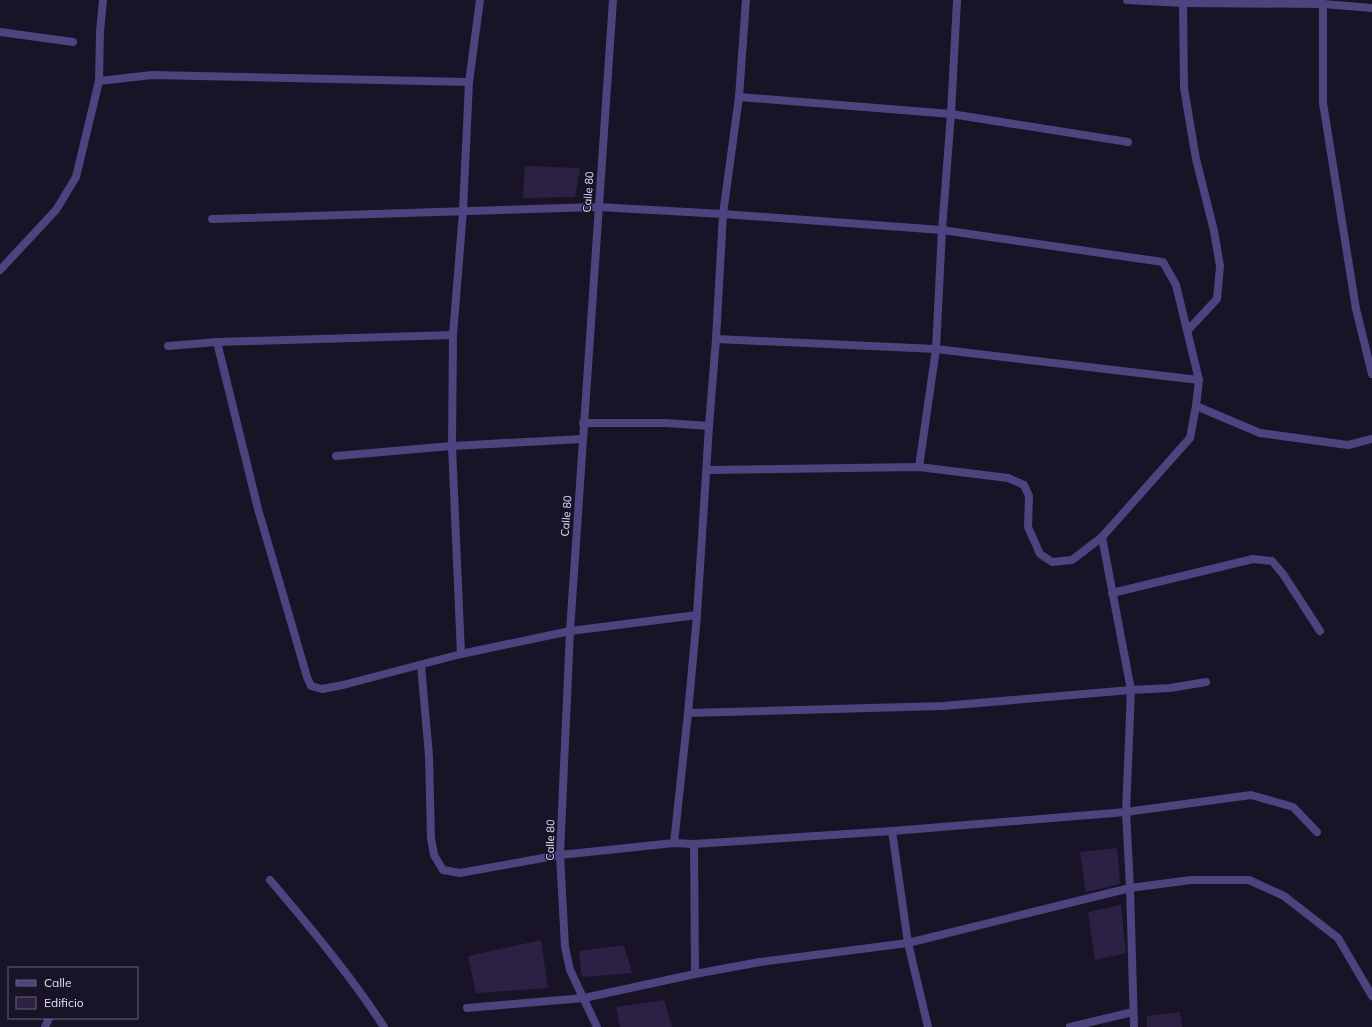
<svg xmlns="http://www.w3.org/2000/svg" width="1372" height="1027" font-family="Mulish,sans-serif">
<rect width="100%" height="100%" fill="#181326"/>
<g fill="#2c2145">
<path d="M525 166 580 168 575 197 523 198Z"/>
<path d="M1117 848 1120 884 1086 892 1080 852Z"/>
<path d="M1121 905 1126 953 1095 960 1088 912Z"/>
<path d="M541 940 548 988 476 993 468 956Z"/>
<path d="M624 945 632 973 582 977 579 951Z"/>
<path d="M664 1000 672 1027H620L616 1007Z"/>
<path d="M1180 1012 1182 1027H1147V1016Z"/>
</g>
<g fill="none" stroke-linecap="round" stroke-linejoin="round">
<g stroke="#4c437f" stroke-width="8">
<path d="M1127 0 1183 3 1323 4 1372 8"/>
<path d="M1183 3 1184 88 1196 159 1214 231 1220 266 1217 299 1188 330"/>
<path d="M1323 4V103L1356 309 1372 374"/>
<path d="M0 32 73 42"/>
<path d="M99 81 152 75 469 82"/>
<path d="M739 97 951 114 1128 142"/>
<path d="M212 219 598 207 723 214 942 230 1163 262 1176 285 1199 380 1196 406 1190 438 1102 537 1072 560 1052 562 1040 554 1028 527 1029 496 1024 485 1008 478 919 467 707 470"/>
<path d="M0 270 56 210 76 177 99 81 100 32 103 0"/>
<path d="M716 339 936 349 1199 380"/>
<path d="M217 342 258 509 307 677 311 686 322 689 343 685 461 654 570 631 697 615"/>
<path d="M168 346 217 342 453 335"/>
<path d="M1196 406 1260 433 1348 445 1372 439"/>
<path d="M583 423H666L709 426"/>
<path d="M336 456 452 446 582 439"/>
<path d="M919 467 936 349 942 230 951 114 957 0"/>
<path d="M1102 537 1131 690 1126 812 1130 888 1134 1027"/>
<path d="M1112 593 1253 559 1272 561 1283 574 1320 631"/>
<path d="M461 654 452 446 453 335 463 211 469 82 480 0"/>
<path d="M421 665 429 756 431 838 434 855 443 870 460 873 560 855 674 843 694 844 892 831 1126 812 1251 795 1293 807 1317 832"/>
<path d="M688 713 943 706 1131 690 1170 688 1206 682"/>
<path d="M892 831 908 943 928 1027"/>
<path d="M674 843 688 713 697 615 709 426 716 339 723 214 739 97 746 0"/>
<path d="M694 844 695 974"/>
<path d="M270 880C310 927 351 976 384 1027"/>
<path d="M467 1008 584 998 695 974 760 962 908 943 1130 888 1191 880H1249L1284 896 1338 938 1372 996"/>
<path d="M45 1027 49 1018"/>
<path d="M597 1027 570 970 565 947 560 855 570 631 613 0"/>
<path d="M1070 1027 1133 1012"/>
</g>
</g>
<g text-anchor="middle" stroke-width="3" stroke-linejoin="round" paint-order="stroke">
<g font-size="11" fill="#e3dcfb" stroke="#181326">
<text transform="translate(588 192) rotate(-86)" y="4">Calle 80</text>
<text transform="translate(566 516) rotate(-86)" y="4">Calle 80</text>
<text transform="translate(550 840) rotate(-89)" y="4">Calle 80</text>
</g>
</g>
<rect x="8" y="967" width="130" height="52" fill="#181326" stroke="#69637b"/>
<rect x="16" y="980" width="20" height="6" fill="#4c437f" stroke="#69637b"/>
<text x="44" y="987" font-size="12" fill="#e3dcfb">Calle</text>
<rect x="16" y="997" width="20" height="12" fill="#2c2145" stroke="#69637b"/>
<text x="44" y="1007" font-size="12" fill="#e3dcfb">Edificio</text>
</svg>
